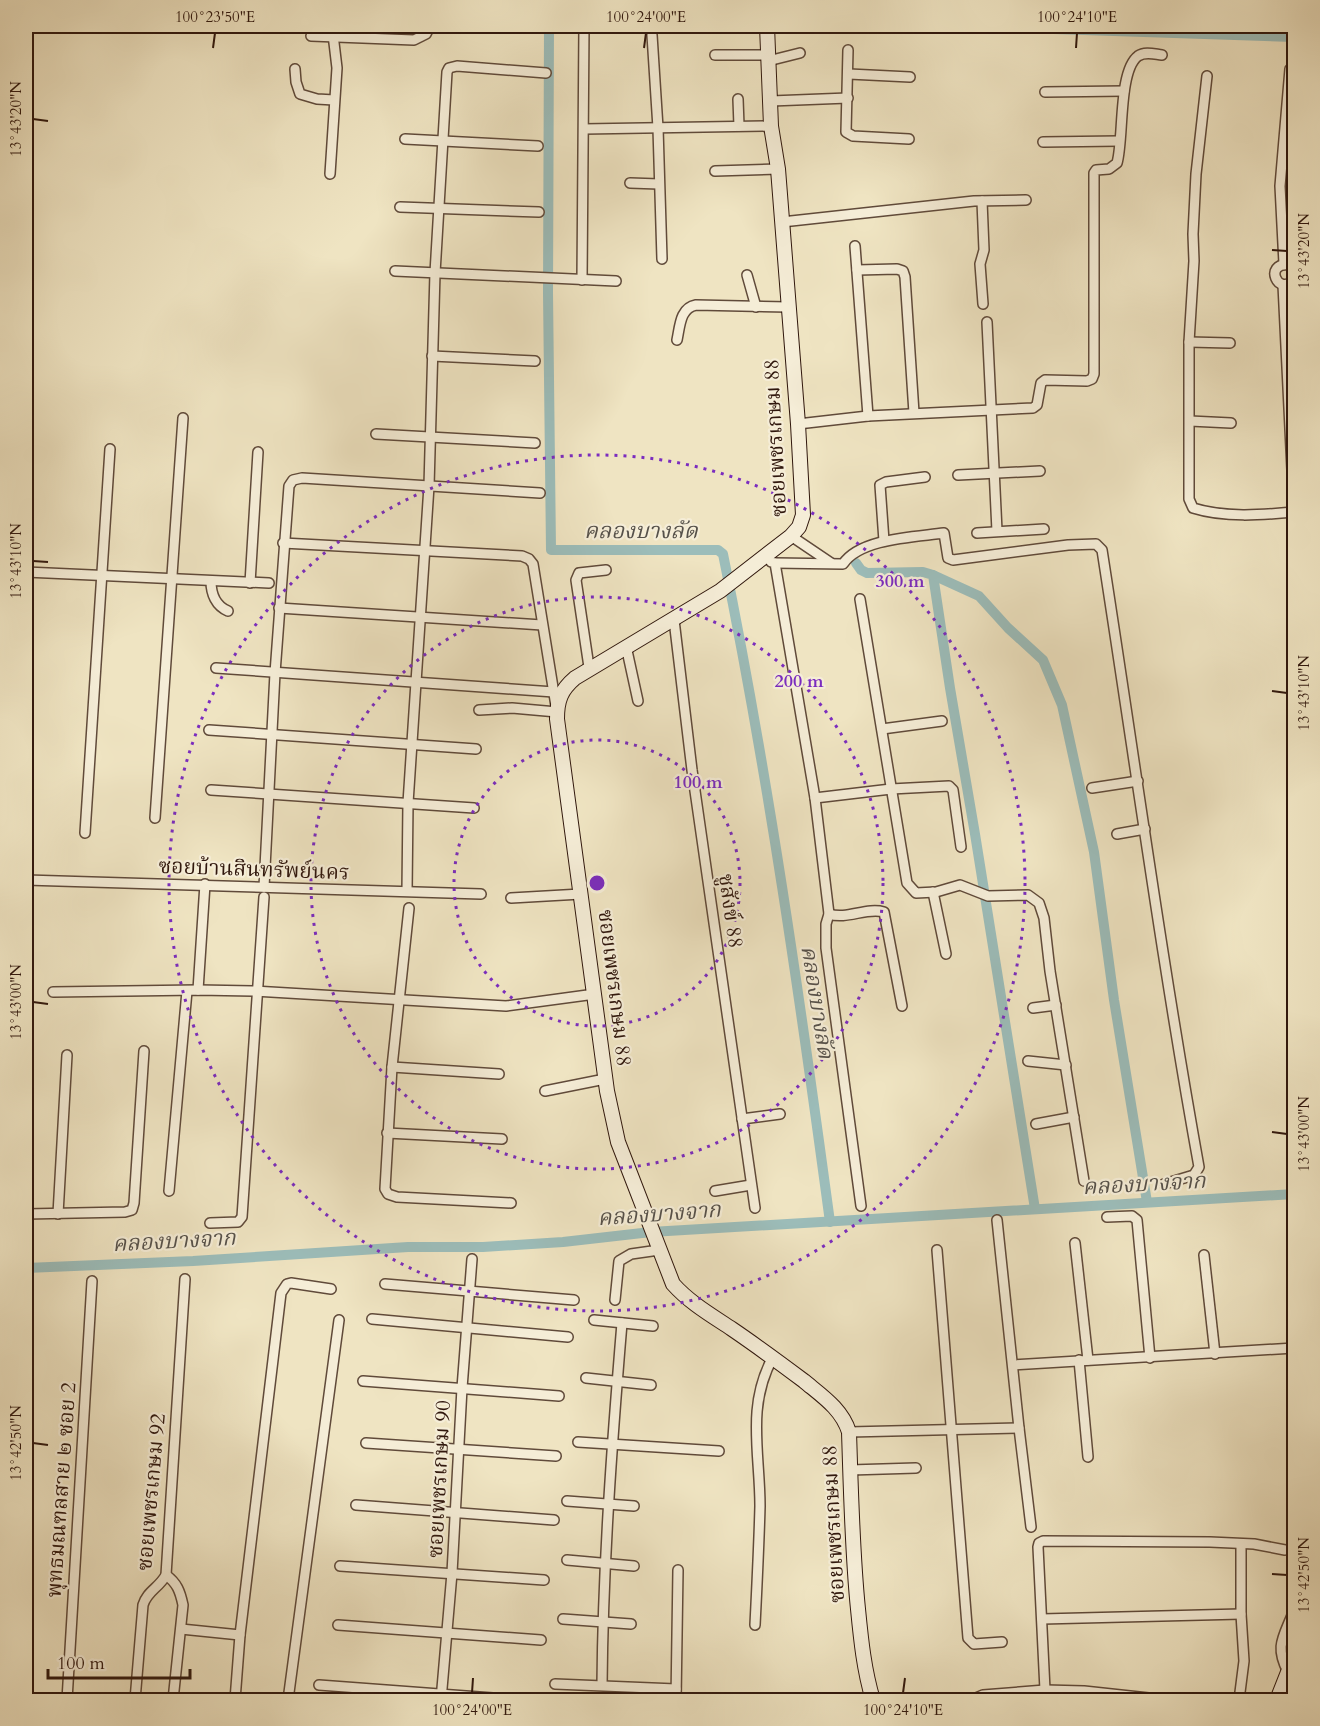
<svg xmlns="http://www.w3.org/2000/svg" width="1320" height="1726" font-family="Cardo,'Noto Serif Thai',serif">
<rect width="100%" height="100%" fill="#efe4c2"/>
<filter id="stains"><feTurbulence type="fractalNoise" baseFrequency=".00333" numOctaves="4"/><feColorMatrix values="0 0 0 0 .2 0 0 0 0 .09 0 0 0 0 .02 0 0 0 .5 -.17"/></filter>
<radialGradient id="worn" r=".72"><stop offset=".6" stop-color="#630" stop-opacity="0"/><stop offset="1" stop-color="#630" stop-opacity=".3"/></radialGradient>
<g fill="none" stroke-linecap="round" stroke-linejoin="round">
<g stroke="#9cbdba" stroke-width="10">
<path d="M549 26 548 293 551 550H718L723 554C768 775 800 999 830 1222"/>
<path d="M965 26 1294 37"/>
<path d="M856 563 861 570 867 573 923 572 933 575 950 688 975 834 1035 1209"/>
<path d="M933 575 979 596 1008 628 1043 660 1062 705 1094 852 1114 1000 1147 1202"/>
<path d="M26 1268 193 1261 408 1247H483L563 1242 651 1232 1294 1194"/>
</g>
<g stroke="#604a3a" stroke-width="12">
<g id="street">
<path d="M652 35 658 128 662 259"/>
<path d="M311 36 414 40 426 34 430 26"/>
<path d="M848 50 846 132 853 136 909 139"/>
<path d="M715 55H768"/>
<path d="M768 61 800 53"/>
<path d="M295 69 296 82 300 94 317 99 334 100"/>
<path d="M849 74 910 77"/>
<path d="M1207 76 1196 174 1193 234 1194 261 1189 342V499L1193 508C1225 518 1261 515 1294 512"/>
<path d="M1045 92 1124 91"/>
<path d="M738 99 739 126"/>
<path d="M771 101 848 98"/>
<path d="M584 129 771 126"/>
<path d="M405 139 538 146"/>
<path d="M1043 142 1119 141"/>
<path d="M715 171 778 169"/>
<path d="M330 174 337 68 332 26"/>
<path d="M630 183 659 184"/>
<path d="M982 201 984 250 980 264 983 304"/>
<path d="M400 207 539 212"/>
<path d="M782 222 974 201 1026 200"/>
<path d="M855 246 868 416"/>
<path d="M1284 264 1280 186 1290 69"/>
<path d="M857 270 897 269 903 271 905 277 914 413"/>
<path d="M1294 270 1289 265C1263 262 1278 298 1294 279"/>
<path d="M395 271 616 281"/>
<path d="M747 275 756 307"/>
<path d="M582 280 584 26"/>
<path d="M1283 285 1294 511"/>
<path d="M987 322 997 531"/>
<path d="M677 340C680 326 680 308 696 305L788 307"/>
<path d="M1189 342 1230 343"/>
<path d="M432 356 535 361"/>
<path d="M1190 421 1231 423"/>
<path d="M798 424 868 416 1033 408 1037 405 1041 383 1045 380 1087 381 1092 379 1094 374V173L1096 170 1109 169 1117 163C1124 139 1118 71 1138 56 1145 51 1154 54 1162 55"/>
<path d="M376 434 535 443"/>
<path d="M958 475 1040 471"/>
<path d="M977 533 1044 529"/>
<path d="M791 536 831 563"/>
<path d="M884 541 880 485 886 482 925 477"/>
<path d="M283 543 522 556 529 559 533 564 556 706"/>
<path d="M771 562 775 563 815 798 829 914 826 924V948L861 1206"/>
<path d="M775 563 843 564C860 538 916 537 944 533L948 558 953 560 1068 545 1096 544 1102 550C1134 755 1162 962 1199 1167L1194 1175 1164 1184"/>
<path d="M26 572 269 583"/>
<path d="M211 581C211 594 216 606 228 611"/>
<path d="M250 583 258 452"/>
<path d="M26 586V572"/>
<path d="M860 599 907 883 916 893 936 892 960 885 988 896 1028 895 1039 903 1044 918 1050 971 1084 1181"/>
<path d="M279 608 542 625"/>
<path d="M674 620 692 770 755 1208"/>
<path d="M626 646 638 701"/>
<path d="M589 667 576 580 579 573 606 570"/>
<path d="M216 668 554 692"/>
<path d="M479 710 512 708 557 712"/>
<path d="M882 729 942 721"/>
<path d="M209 730 476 749"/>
<path d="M1092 788 1138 781"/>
<path d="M211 790 474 808"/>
<path d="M815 798 891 789 949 786 953 790 961 847"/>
<path d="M155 818 183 418"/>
<path d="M85 833 110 449"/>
<path d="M1117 834 1145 829"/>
<path d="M26 880 481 894"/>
<path d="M264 887 275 673 289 486 293 480 302 478 540 493"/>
<path d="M407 891 408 803 429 486 435 273 447 72 449 68 457 66 546 73"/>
<path d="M933 892 946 954"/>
<path d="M511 898 581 894"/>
<path d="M409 908 392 1067 385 1189 388 1194 397 1197 511 1203"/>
<path d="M829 914C847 920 866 907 884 912L902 1006"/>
<path d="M198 990 205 884"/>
<path d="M53 992 198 990 253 991 506 1006 595 994"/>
<path d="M1033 1008 1056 1005"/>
<path d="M1028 1061 1066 1065"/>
<path d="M392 1067 499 1074"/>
<path d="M545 1091 605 1079"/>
<path d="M742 1119 780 1114"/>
<path d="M1036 1124 1074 1117"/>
<path d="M387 1133 502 1139"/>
<path d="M169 1191 187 991"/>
<path d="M715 1191 751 1185"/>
<path d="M26 1214 125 1212 132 1210 134 1203 144 1051"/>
<path d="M58 1214 67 1055"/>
<path d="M1107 1217 1132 1216 1137 1220 1150 1358"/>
<path d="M997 1220 1019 1428 1031 1527"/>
<path d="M210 1223 238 1222 242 1217 264 897"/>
<path d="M1075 1243 1088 1360"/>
<path d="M937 1250 968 1638 974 1644 1002 1642"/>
<path d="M1204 1255 1215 1354"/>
<path d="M385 1284 574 1300"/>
<path d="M615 1300 619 1261 631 1254 659 1250"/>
<path d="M372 1319 568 1337"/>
<path d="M594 1320 653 1326"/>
<path d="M1079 1360 1088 1457"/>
<path d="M1013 1365 1294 1348"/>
<path d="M586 1378 651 1385"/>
<path d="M363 1381 559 1396"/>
<path d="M849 1432 1019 1428"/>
<path d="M578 1442 719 1451"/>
<path d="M366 1443 556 1456"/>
<path d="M850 1470 916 1468"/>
<path d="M567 1501 634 1506"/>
<path d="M356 1505 554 1520"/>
<path d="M567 1560 634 1566"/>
<path d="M340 1566 544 1580"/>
<path d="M166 1575C177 1583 180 1591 183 1605L173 1700"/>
<path d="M563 1619 631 1624"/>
<path d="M1042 1619 1241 1614"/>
<path d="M338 1625 541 1640"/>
<path d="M755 1625C757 1585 759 1545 760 1506 760 1453 746 1406 773 1357"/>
<path d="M181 1629 240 1635 281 1293 287 1284 291 1283 331 1289"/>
<path d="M1288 1672C1274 1645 1284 1637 1294 1610"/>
<path d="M555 1684 676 1689"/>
<path d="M319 1685 520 1700"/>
<path d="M602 1685C603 1564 612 1443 622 1323"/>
<path d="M1045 1690 1038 1547 1039 1543 1043 1541 1210 1542 1254 1544 1285 1550"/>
<path d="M67 1700 92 1281"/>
<path d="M135 1700 143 1605C147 1591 159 1588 166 1575L185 1279"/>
<path d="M235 1700 240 1635"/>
<path d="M288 1700 339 1320"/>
<path d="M441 1700 452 1573 462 1388 472 1259"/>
<path d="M676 1700 678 1570"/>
<path d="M976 1700V1698L983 1695 1045 1690 1084 1691 1167 1700"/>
<path d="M1239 1700 1244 1661 1241 1614V1544"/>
</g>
</g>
<g stroke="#30170d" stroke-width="16">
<g id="secondary">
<path d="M767 26 771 126 778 169 798 424 803 515 799 527 791 536 720 591 575 678C561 690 557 700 557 719L607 1091 618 1142 673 1284C690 1303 711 1315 732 1329 757 1346 780 1363 804 1381 822 1396 842 1409 849 1432 851 1491 852 1550 858 1609 861 1640 864 1670 873 1700"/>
<path d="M1277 1700 1294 1657"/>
</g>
</g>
<use href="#street" stroke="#f5edd7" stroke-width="9"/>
<use href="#secondary" stroke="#f5edd7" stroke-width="14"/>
</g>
<path fill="none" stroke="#30170d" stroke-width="2" d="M213 48 215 33M644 48 646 33M1076 48 1077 33M33 119 48 121M1272 250 1287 251M33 561 48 562M1272 691 1287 693M33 1002 48 1004M1272 1132 1287 1134M33 1443 48 1445M1272 1574 1287 1575M472 1693 473 1678M903 1693 905 1678"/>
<g fill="none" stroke="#7b2cbf" stroke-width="3" stroke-dasharray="3 6">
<circle cx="597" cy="883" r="143"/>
<circle cx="597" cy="883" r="286"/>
<circle cx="597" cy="883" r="428"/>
</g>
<g text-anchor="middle" stroke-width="4.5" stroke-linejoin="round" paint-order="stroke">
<g font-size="21" fill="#30170d" stroke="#f5edd7">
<text transform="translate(775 438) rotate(-93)" y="7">ซอยเพชรเกษม 88</text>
<text transform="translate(254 869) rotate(2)" y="7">ซอยบ้านสินทรัพย์นคร</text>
<text transform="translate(731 911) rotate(82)" y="7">ชูสังข์ 88</text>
<text transform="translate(615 988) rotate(83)" y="7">ซอยเพชรเกษม 88</text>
<text transform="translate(439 1479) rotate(-87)" y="7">ซอยเพชรเกษม 90</text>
<text transform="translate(61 1490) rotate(-86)" y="7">พุทธมณฑลสาย ๒ ซอย 2</text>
<text transform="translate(151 1492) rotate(-85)" y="7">ซอยเพชรเกษม 92</text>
<text transform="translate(833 1524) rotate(-93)" y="7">ซอยเพชรเกษม 88</text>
</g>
<g font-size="22" font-style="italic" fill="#56514a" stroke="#f5edd7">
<text x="641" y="538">คลองบางลัด</text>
<text transform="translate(818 1002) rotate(81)" y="8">คลองบางลัด</text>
<text transform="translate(1144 1183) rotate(-3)" y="8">คลองบางจาก</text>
<text transform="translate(659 1213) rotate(-4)" y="8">คลองบางจาก</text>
<text transform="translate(174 1240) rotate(-3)" y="8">คลองบางจาก</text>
</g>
</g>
<circle cx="597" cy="883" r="9" fill="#7b2cbf" stroke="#f5edd7" stroke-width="3"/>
<g font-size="18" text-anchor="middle" font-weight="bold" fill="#7b2cbf" stroke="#f5edd7" stroke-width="4.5" stroke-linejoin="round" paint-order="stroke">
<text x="900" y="587">300 m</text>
<text x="799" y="687">200 m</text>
<text x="698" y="788">100 m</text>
</g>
<rect width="1320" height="1726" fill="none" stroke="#efe4c2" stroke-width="66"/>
<path d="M48 1669v9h142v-9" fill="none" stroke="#30170d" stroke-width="3"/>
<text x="57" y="1669" font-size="18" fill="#30170d" stroke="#f5edd7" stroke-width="4.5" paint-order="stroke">100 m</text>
<rect x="33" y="33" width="1254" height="1660" fill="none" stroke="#30170d" stroke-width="2"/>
<g font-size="15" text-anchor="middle" fill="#30170d">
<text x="215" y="22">100°23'50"E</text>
<text x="646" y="22">100°24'00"E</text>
<text x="1077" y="22">100°24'10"E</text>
<text transform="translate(16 119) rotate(-90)" y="5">13°43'20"N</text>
<text transform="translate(1304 251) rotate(-90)" y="5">13°43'20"N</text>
<text transform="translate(16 561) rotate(-90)" y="5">13°43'10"N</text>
<text transform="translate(1304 693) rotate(-90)" y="5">13°43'10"N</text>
<text transform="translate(16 1002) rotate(-90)" y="5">13°43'00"N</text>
<text transform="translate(1304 1134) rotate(-90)" y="5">13°43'00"N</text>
<text transform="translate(16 1443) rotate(-90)" y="5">13°42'50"N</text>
<text transform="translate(1304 1575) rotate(-90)" y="5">13°42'50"N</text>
<text x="472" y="1715">100°24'00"E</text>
<text x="903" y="1715">100°24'10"E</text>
</g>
<rect width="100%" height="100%" filter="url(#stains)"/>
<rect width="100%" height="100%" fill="url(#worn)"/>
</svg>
